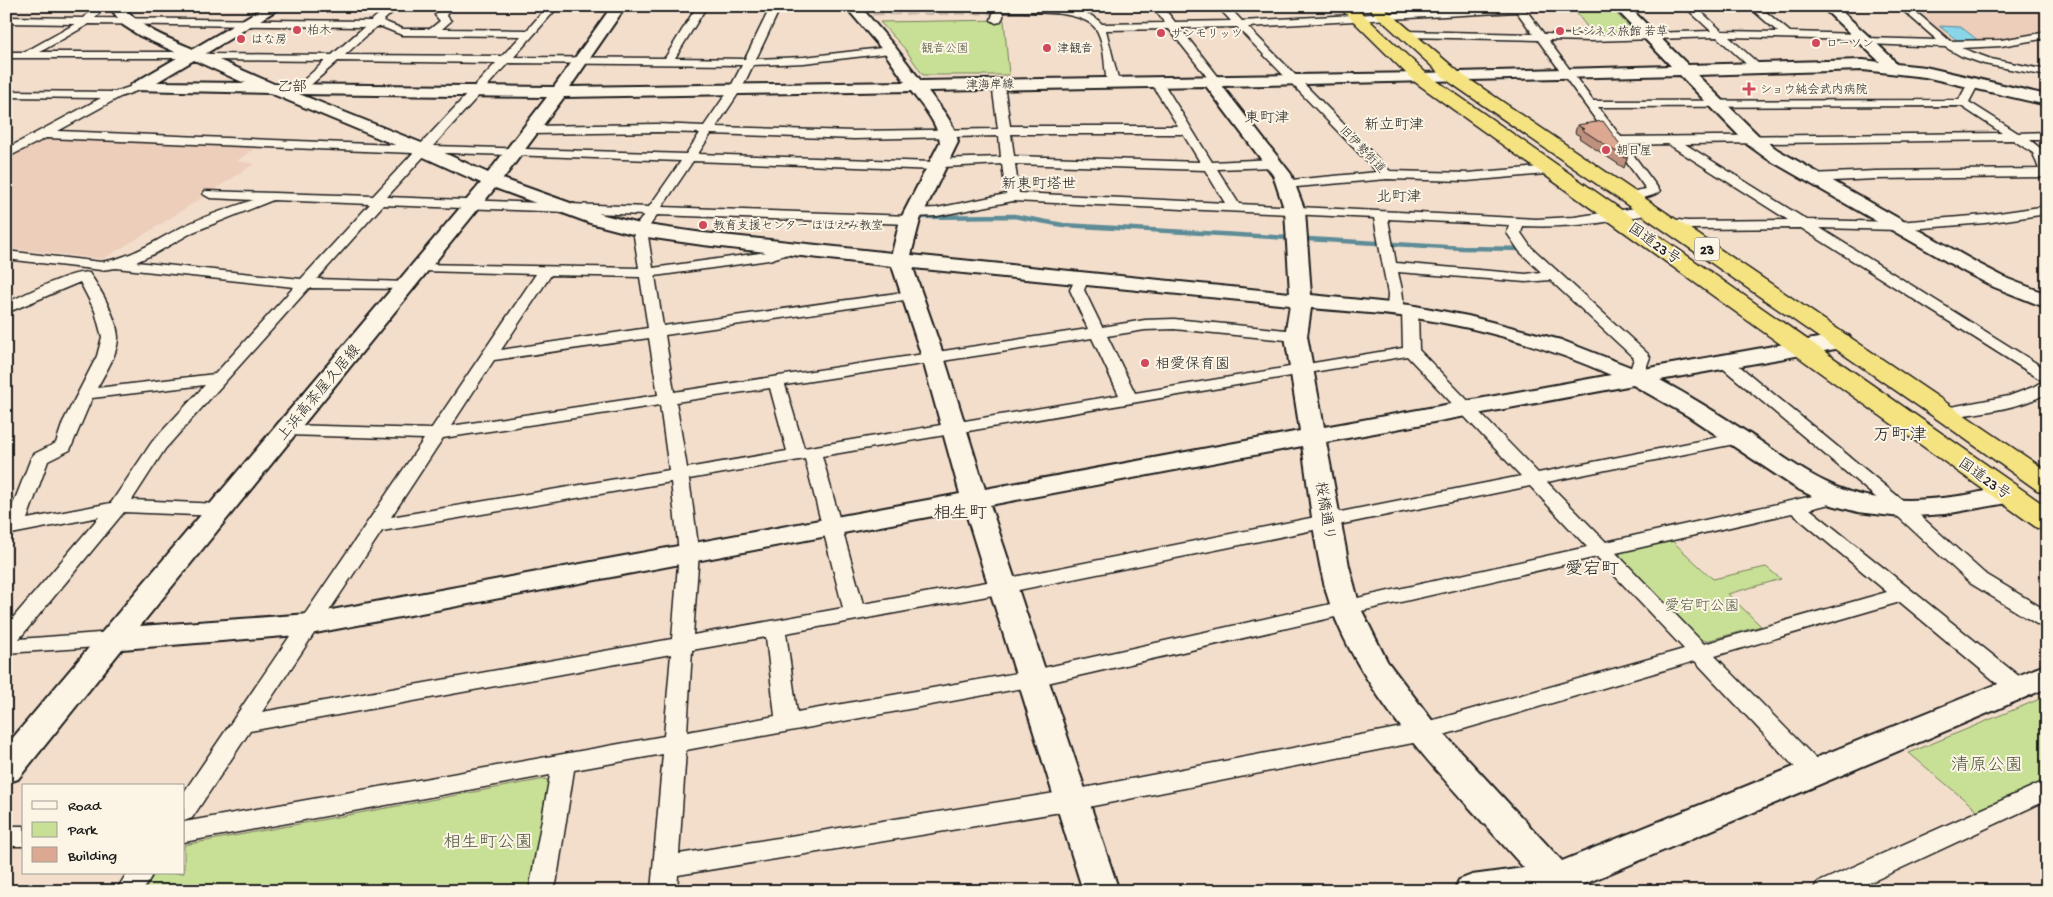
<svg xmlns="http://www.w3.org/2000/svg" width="2053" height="897" font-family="'Gochi Hand','Klee One',sans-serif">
<rect width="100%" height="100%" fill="#f3decc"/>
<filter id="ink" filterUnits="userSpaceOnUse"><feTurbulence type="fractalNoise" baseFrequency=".02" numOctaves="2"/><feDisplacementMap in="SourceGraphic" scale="10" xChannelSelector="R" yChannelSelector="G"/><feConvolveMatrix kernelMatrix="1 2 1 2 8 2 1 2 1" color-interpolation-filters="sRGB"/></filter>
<g filter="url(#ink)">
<g fill="#eccebb">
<path d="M1909 6H2047V33L2039 32 1991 42 1951 41Z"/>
<path d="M54 137 258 146 237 161 254 164 158 226 103 259 6 248V158L41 140Z"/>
</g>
<g fill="#c8e096" stroke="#727e59">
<path d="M1575 11 1615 12 1635 33 1594 36Z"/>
<path d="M1004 20 1009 75H923L905 49 880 22Z"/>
<path d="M1671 540 1713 579 1766 567 1781 579 1728 594 1761 626 1706 641 1696 638 1619 558 1621 552Z"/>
<path d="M2047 696V783L1978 811 1909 753Z"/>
<path d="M545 779 551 782 534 891H143L155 873H184V845Z"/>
</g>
<path fill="#89d6e9" stroke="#5d8c97" d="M1939 26 1961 27 1979 41 1957 40Z"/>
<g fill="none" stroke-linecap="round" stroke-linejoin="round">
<path stroke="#5d8c97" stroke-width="4.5" d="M916 217 1014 216 1063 225 1463 248 1525 249"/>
<path stroke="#c8b7a9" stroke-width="11" stroke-dasharray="11 5.5" stroke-linecap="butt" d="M856 10 998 9"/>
<g stroke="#1c1c1c" stroke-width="3">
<g id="street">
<path d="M90 6H100L101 10 95 18 371 21 388 6H399L383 21 403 29H430L440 21 435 15 443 6H454L446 15 451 21 442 29 527 30 548 6H559L514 57 665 58 697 6H707L675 58 745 59 771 6H781L756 59 804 57 890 47 895 50 890 53 804 63 753 65 742 88 716 127 854 131 998 129 992 84 998 81 1004 84 1010 126H1178L1150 81 1156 78 1162 81 1212 162 1274 159 1280 163 1274 167 1217 169 1239 204 1536 219 1574 217 1649 206 1654 207 1656 210 1654 213C1612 223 1565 228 1523 226L1521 233 1530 246 1648 354 1650 357 1642 380H1630L1628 377 1634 358 1550 280 1526 282 1398 272C1400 283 1407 302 1400 312H1390L1387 309 1388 294 1374 218 1013 201 937 216 914 217 917 220 910 224 657 215 647 230 653 268 767 252 789 245 796 249 794 252 769 260 655 276 663 326 911 291 916 292 918 295 916 298 911 299 665 335 674 392 1088 329 1070 290 1077 275H1087L1089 278 1084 290 1102 327 1145 320 1174 319 1296 331 1301 333 1304 336 1301 339 1296 341 1174 329 1145 330 1107 336 1135 393 1403 348 1402 311 1405 308H1415L1418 311 1419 350 1538 473 1739 433 1745 434 1748 438 1745 442 1739 443 1547 482 1606 542 1835 491 1841 493 1844 497 1841 501 1810 509 2025 681 2028 687 2025 693 2017 695 2009 693 1900 602 1715 656 1821 764 1825 771 1821 778 1813 780 1805 778 1695 661 1423 741 1073 810 678 875 677 891H651L663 754 574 770 555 891H529L550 775 184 842V822L664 736 671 654 250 731 192 818 184 821V792L424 439 287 435 281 434 278 430 281 426 287 425 431 429 536 274 422 271 417 270 415 267 417 264 639 268 633 230 644 215 383 205 317 279 406 282 411 283 413 286 411 289 309 288 165 449 132 500 219 504 226 506 228 510 226 514 219 516 124 512 19 639 113 632 120 634 123 639 120 644 113 646 6 653V626L99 517 6 535V523L31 458 34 454 56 443 63 422 97 356 102 337 95 311 80 282 6 313V303C22 296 74 269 89 273 100 288 117 318 118 337 118 354 105 373 97 388L215 374 294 287 116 268 101 270 6 259V251L101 262C131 258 155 241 182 227 204 216 230 208 253 200L210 198 203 194 205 191 373 196 413 153 46 138 6 158V149L101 98 6 97V91L115 92 138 84 144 87 142 89 120 97 58 131 419 146 496 63 338 61 305 90 301 91 295 88 297 86 325 61 211 60 192 58H6V52H25L75 24 6 23V17L84 18 91 10ZM89 24 364 27 332 55 211 54 192 52H40ZM376 27H382L402 35 521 36 502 56 345 55ZM508 63 742 65 730 88 704 126 657 124 531 126 525 130 531 134 657 132 700 133 686 154 433 146ZM711 134 854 139 999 136 1001 157 939 159 933 162 698 154ZM1011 134H1183L1200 162 1014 156ZM449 153 681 161 649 207 387 197 426 154ZM693 161 937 170 943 167 1002 164 1006 194 937 208 914 209 907 213 910 216 662 207ZM1015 164 1205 170 1225 203 1019 193ZM273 200 370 204 301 279 136 262 156 253 193 232ZM1388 219 1509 225 1507 233 1520 252 1541 272 1526 274 1396 263ZM551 275 640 277 648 328 501 350ZM649 338 658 395 451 426 494 360ZM1092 338 1119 395 804 448 785 385ZM1407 356 1521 476 1004 579 863 604 822 456ZM205 385 152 442 111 503 27 519 48 461 70 450 92 398ZM770 388 787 451 687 468 676 402ZM660 405 669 470 391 517 443 438ZM805 459 843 608 693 635 699 552 689 479ZM671 482 679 552 672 639 262 712 382 531ZM1530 486 1587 547 1034 670 797 712 786 633 1004 593ZM1792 513 1887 592 1704 644 1616 553ZM1597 557 1684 649 1423 723 1073 790 679 854 686 750 1034 686ZM766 637 775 716 687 732 692 650Z"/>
<path d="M1034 6C1055 7 1087 7 1102 24L1165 23 1152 6H1162L1175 22 1231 21 1217 6H1228L1242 21 1523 6 1544 34 1591 35 1711 31 1684 6H1695L1722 31 1778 32 1748 6H1759L1790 32 1861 34 1865 35V38L1937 40 1898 6H1909L1950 41 2001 40 2047 32V38L2001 46 1961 48 1991 59 2047 70V76L1984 64 1961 56 1945 47 1866 44 1862 43V40L1729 37 1761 66 1762 68 1761 70H1753L1717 37 1591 41 1548 40 1593 101 1959 100 1969 81H1977L1979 83 1969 102 2018 133 2047 132V140H2030L2045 152 2047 177 1875 179 1811 182 1805 178 1811 174 1875 171 2039 169 2033 153 2013 140 1685 144 1807 220 1898 222 1985 215 2047 206V214L1985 223 1898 230 1820 228 2047 370V393C2018 410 1978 412 1946 418L1940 417 1938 413 1940 409 2009 396 2033 387 2043 381 1801 228 1687 229 1665 226 1663 223 1670 219 1687 221 1788 220 1668 144 1626 145 1660 191C1654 197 1633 201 1624 199L1622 196 1624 193 1646 189 1538 40 1405 37 1400 34 1405 31 1533 34 1517 12 1248 27 1390 171 1467 173 1552 166 1558 170 1556 173 1467 181 1387 179 1285 188 1279 184 1280 181 1377 172 1237 27 1180 28 1221 80 1215 83 1211 82 1169 29 1106 30 1119 82 1113 85 1107 82C1104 66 1105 43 1096 29 1082 9 1025 12 1003 12V17L1000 22 996 23 991 20 995 7ZM1961 106 2002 133 1621 137 1598 107Z"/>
<path d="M1725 357 1731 359 1906 503 1984 573 2047 611V628L2040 626 1970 583 1892 511 1719 365 1717 362 1719 359Z"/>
<path d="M2047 780V800L1852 891H1813L1817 883Z"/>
<rect x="6" y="826" width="18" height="20"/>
<path d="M127 873H153L143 891H116Z"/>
</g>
</g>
<g stroke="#1c1c1c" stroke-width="4">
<path id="secondary" d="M109 6H123C142 30 166 37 193 49L266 6H283L205 54 274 84 554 87 612 6H626L570 87 905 82 885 53 845 6H860L895 47 921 81 1421 73 1671 66 1613 6H1628L1688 65 1863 60 1880 62 1821 6H1836L1891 57 1896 64 1925 67 2047 95V105L1925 77 1863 70 1697 75 1760 137 1778 150 1979 264 2008 279 2047 294V308L1994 287 1965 272 1766 158 1748 145 1680 75 1222 86 1291 174 1305 211 1311 295 1410 305 1468 316 1561 340 1638 370 1841 334 1849 336 1852 341 1849 346 1841 348 1660 380C1690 396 1719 414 1748 433 1789 460 1828 493 1879 498 1908 502 1937 499 1966 495 1983 492 2002 485 2018 489L2022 495 2018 501 1945 514 1901 517 1858 512 1828 504 1796 488 1688 416 1633 385 1326 442 1349 566 1360 607 1387 661 1434 723 1562 861 2047 664V688L1582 885 1585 891H1454L1459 880 1472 875 1524 868C1456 791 1366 704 1331 607 1315 560 1310 496 1302 446L990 505 1119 891H1083L965 510 310 634 122 649 18 779 6 783V746L481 183 417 154 270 93 132 90 130 87 132 84 182 55 140 36 123 25ZM194 60 240 81 246 83 157 82ZM1206 86 1273 175 1285 211 1290 293 911 255 920 220 958 142C955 123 939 106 928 91ZM911 91C922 106 938 123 940 142L900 220 892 253 703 233 640 224 604 215 503 179 564 97ZM299 94 547 97 488 173 429 146ZM495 188 590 223 640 236 703 245 892 266 922 357 960 494 310 614 140 626ZM913 268 1290 305 1285 336 1300 431 985 489 944 357ZM1311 308C1344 311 1377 313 1409 317 1478 327 1548 347 1611 375L1324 427 1307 336Z"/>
</g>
<g stroke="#1c1c1c" stroke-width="3">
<g id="highway">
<path d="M1338 6H1354L1427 74 2047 507V530L2037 528 1415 82Z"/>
<path d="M1366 6H1382L1460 73 2047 471V493L2037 490 1937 419 1448 81Z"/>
</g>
</g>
<use href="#street" fill="#fcf5e5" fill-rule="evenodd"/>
<use href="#secondary" fill="#fcf5e5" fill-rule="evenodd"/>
<use href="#highway" fill="#f5e382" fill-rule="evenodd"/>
</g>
<path fill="#be907e" stroke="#1c1c1c" d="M1577 125 1627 154V159L1624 168 1579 138 1580 136 1575 133Z"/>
<path fill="#dda892" stroke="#1c1c1c" d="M1603 121 1627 154V159L1581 129H1584L1577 125Z"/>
</g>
<g fill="#d1495b" stroke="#fcf5e5" stroke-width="2">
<circle cx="297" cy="30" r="5"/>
<circle cx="1560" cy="31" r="5"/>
<circle cx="1161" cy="33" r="5"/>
<circle cx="241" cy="39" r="5"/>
<circle cx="1816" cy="43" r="5"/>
<circle cx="1047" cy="48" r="5"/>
<path d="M1746.5 81.5h5v5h5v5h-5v5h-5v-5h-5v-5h5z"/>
<circle cx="1606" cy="150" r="5"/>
<circle cx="703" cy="225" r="5"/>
<circle cx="1145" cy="363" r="5"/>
</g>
<g text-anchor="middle" stroke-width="4" stroke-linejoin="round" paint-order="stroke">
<g font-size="12" fill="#1c1c1c" stroke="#fcf5e5" text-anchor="start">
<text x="307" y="34">柏木</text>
<text x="1570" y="35">ビジネス旅館 若草</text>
<text x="1171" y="37">サンモリッツ</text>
<text x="251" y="43">はな房</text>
<text x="1826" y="47">ローソン</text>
<text x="1057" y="52">津観音</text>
<text x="1760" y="93">ショウ純会武内病院</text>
<text x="1616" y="154">朝日屋</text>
<text x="713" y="229">教育支援センター ほほえみ教室</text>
</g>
<g font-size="12" fill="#505741" stroke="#fcf5e5">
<text x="945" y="52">観音公園</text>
</g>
<g font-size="12" fill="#1c1c1c" stroke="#fcf5e5">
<text transform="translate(990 84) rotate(-1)" y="4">津海岸線</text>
<text transform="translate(1363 149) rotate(46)" y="4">旧伊勢街道</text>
</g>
<rect fill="#fcf5e5" stroke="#5f5d58" stroke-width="1" x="1694.5" y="237.5" width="25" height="23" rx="4"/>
<g font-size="14" font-weight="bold" fill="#1c1c1c">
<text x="1707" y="254">23</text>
</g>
<g font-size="15" fill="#1c1c1c" stroke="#fcf5e5">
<text x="292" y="91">乙部</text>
<text x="1267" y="122">東町津</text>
<text x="1394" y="129">新立町津</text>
<text x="1039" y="188">新東町塔世</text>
<text x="1399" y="201">北町津</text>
</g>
<g font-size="15" fill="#1c1c1c" stroke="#fcf5e5">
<text transform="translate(1655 243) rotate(35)" y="5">国道23号</text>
<text transform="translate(318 392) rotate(-50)" y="5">上浜高茶屋久居線</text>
<text transform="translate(1985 478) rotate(35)" y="5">国道23号</text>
<text transform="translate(1326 511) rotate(81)" y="5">桜橋通り</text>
</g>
<g font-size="15" fill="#1c1c1c" stroke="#fcf5e5" text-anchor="start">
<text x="1155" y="368">相愛保育園</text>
</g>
<g font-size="15" fill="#505741" stroke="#fcf5e5">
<text x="1702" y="610">愛宕町公園</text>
</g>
<g font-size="18" fill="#1c1c1c" stroke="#fcf5e5">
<text x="1900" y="440">万町津</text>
<text x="960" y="518">相生町</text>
<text x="1592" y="574">愛宕町</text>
</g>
<g font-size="18" fill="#505741" stroke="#fcf5e5">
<text x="1987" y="770">清原公園</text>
<text x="488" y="847">相生町公園</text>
</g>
</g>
<rect width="2053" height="897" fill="none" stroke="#fcf5e5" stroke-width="25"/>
<rect x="12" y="12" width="2028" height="872" fill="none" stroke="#1c1c1c" stroke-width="2" filter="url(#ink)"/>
<rect x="22" y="784" width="162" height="90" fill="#fcf5e5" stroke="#a29e95"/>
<rect x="32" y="801" width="25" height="8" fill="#fcf5e5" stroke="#a29e95"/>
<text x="68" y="810" font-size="15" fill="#1c1c1c">Road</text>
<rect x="32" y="822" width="25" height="15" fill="#c8e096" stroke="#a29e95"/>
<text x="68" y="834" font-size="15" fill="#1c1c1c">Park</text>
<rect x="32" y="847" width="25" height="15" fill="#dda892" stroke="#a29e95"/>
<text x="68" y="860" font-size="15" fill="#1c1c1c">Building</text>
</svg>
